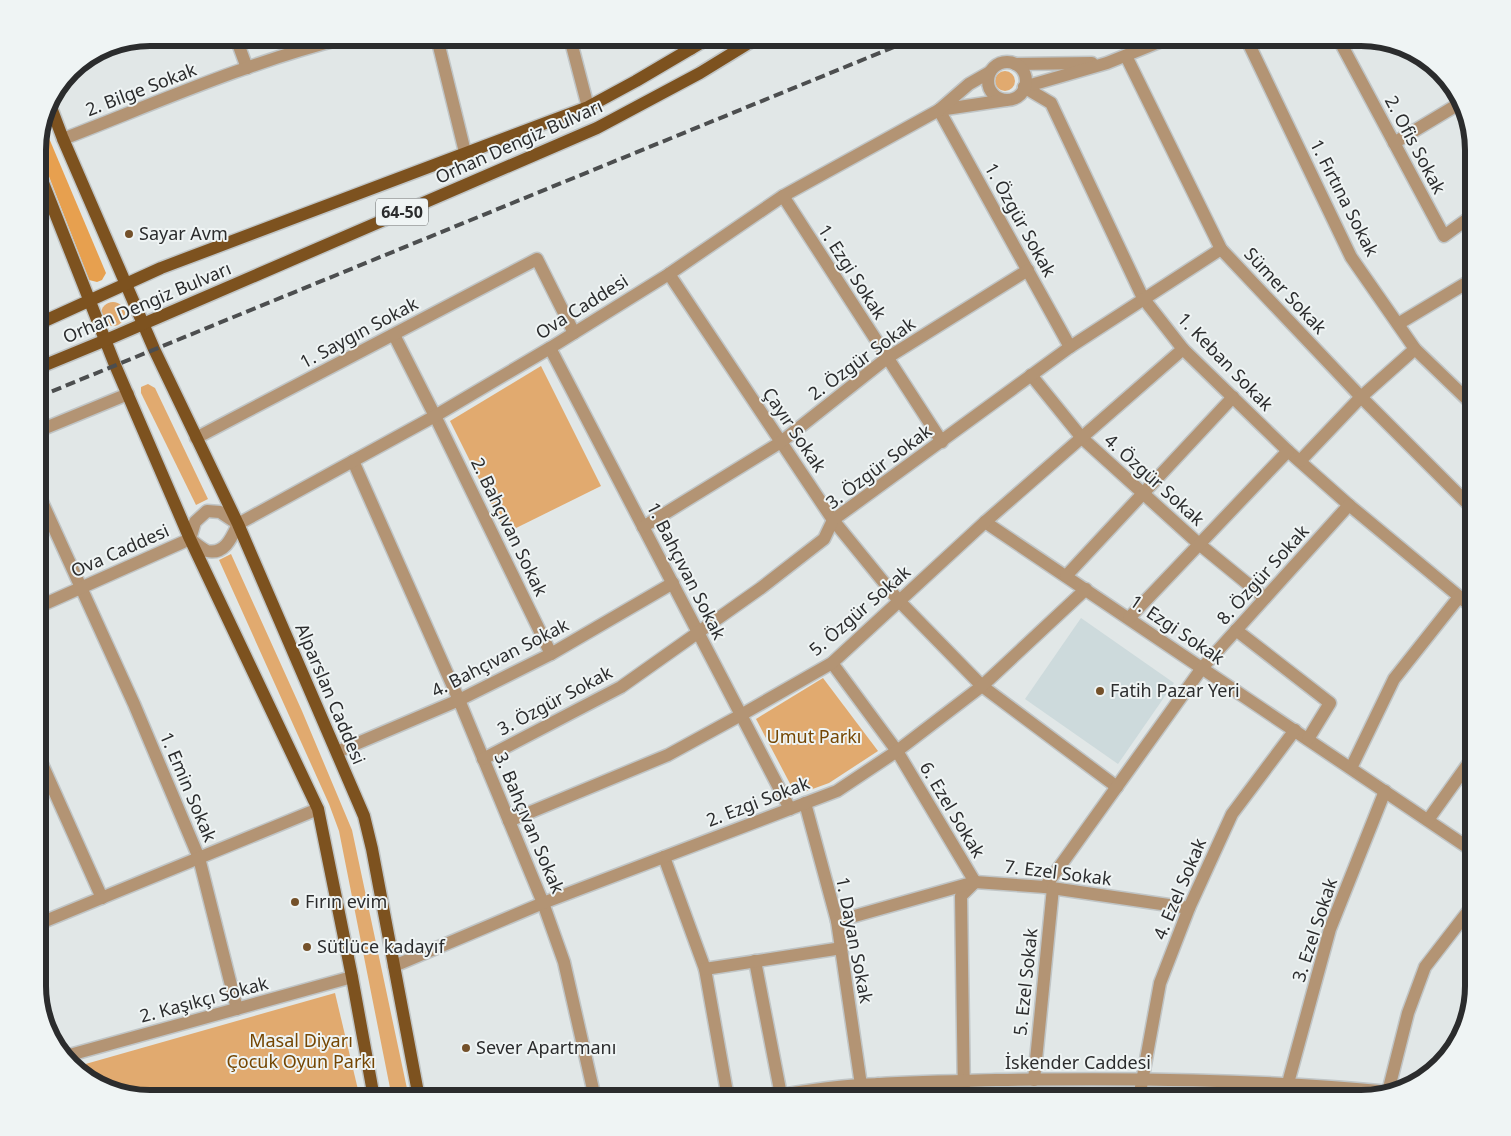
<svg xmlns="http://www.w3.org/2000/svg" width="1511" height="1136" font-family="'Noto Sans',sans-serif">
<rect width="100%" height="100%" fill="#e1e7e7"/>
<g fill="#cddadc">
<path d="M1037 38H1143L1135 41 1069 49Z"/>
<path d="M1081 618 1174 683 1118 764 1025 699Z"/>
</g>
<g fill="#e1aa6f">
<circle cx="1005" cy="81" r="10"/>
<circle cx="113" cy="314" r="12"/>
<path d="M541 366 601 486 506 533 450 421Z"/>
<path d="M148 384 155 388 208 499 196 505 141 393V387Z"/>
<path d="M231 554 302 711 352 830 409 1098H392L339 831 329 804 219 560Z"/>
<path d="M823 678 878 751 829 783 796 795 756 719Z"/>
<path d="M335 993 360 1098H150L82 1075 75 1067Z"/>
</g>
<path fill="#e7a04f" d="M43 124 106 273 102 280 97 282 89 280 38 148Z"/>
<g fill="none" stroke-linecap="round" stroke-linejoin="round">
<g stroke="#c0c5c6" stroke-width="15">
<g id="minor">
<path d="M236 38 247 68"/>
<path d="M437 38 465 152"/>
<path d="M570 38 588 107"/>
<path d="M688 38 691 49"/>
<path d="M1246 38 1351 257 1415 349 1473 405"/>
<path d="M1338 38 1444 236 1473 215"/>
<path d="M1126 56 1221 249 1361 397 1473 509"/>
<path d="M1015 64 1092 63"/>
<path d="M1024 87 1051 103 1143 298 1183 349 1288 451 1349 505 1473 608"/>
<path d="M1024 87 1107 63 1169 38"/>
<path d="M939 110 1070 347"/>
<path d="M63 139C156 103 248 62 345 38"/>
<path d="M1394 143 1462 102"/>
<path d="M783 196 942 442"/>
<path d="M669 274 833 520 899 601 982 686 1117 787"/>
<path d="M1398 324 1473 279"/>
<path d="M394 335 435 416 551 654"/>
<path d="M550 348 790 809"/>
<path d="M1031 375 1082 438 1199 544 1265 598"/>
<path d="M38 431 128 394"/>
<path d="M196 438 537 259 574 333"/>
<path d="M353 461 459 700 543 903 564 962 595 1098"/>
<path d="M1300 461 1361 397 1415 349"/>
<path d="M38 493 134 704 199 858 237 1009"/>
<path d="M985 522 1473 851"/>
<path d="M643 527 781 442 887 358 1028 270"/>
<path d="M1066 576 1233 397"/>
<path d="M1129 618 1288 451"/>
<path d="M1236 630 1330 703 1308 739"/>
<path d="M832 663 897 751 975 882 961 896 964 1098"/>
<path d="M337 752 459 700 551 654 673 583"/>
<path d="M38 755 102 898"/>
<path d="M483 759 621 687 761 588 824 539 833 520 1070 347 1221 249"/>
<path d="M1351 768 1394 679 1459 597"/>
<path d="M805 803 837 921 861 1085"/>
<path d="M1428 820 1473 757"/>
<path d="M509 821 668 755 741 715 832 663 985 522 1183 349"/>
<path d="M664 857 705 969 728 1098"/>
<path d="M1045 887 1202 668 1349 505"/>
<path d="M837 921 975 882 1045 887 1189 908"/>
<path d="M38 924 318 809"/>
<path d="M755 961 781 1095"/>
<path d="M394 966 543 903 837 791 897 751 982 686 1086 589"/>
<path d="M705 969 842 948"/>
<path d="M66 1056 352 977"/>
<path d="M1034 1080 1053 888"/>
<path d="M1288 1083 1330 929 1385 791"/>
<path d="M878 1084V1098"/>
<path d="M1388 1092 1408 1013 1425 967 1473 905"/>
<path d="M1139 1098 1160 983 1189 908 1232 814 1295 730"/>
</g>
</g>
<g stroke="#c0c5c6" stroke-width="15">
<g id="tertiary">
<circle cx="1007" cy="81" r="19"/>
<path d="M939 110 1006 100"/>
<path d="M190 539C195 543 202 549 207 551 225 555 232 537 238 524L435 416 550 348 669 274 783 196 939 110 969 84 990 72"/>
<path d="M190 539 195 522 207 511 220 512 238 524"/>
<path d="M38 607 190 539"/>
<path d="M767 1098C841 1082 920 1082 996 1080 1127 1078 1259 1079 1390 1092"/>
</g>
</g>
<g stroke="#c0c5c6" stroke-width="15">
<g id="primary">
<path d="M49 102 63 139 154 349 238 524 364 816 372 849 419 1098"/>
<path d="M38 170 115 365 190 539 318 809 352 977 374 1098"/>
<path d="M38 324 161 268 588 107 636 81 709 38"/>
<path d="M38 368 106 340 597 128 700 73 757 38"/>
</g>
</g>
<use href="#minor" stroke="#b39474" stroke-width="12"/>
<use href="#tertiary" stroke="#b39474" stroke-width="12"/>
<use href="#primary" stroke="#7d521f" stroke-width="12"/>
<path stroke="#4c4e4f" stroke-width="4" stroke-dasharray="10 5" stroke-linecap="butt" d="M38 397 916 38"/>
</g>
<g fill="#74512a" stroke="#eff4f4" stroke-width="2">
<circle cx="129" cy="234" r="5"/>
<circle cx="1100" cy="691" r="5"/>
<circle cx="295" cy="902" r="5"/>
<circle cx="307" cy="947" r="5"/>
<circle cx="466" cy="1048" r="5"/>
</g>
<g text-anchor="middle" stroke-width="4" stroke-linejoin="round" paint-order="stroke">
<rect fill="#eff4f4" stroke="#666869" stroke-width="1" x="376" y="198.5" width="52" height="27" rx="4"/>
<g font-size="16" font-weight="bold" fill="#2b2c2d">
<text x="402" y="218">64-50</text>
</g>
<g font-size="18" fill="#2b2c2d" stroke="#eff4f4">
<text transform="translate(141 90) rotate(-21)" y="6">2. Bilge Sokak</text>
<text transform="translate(519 142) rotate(-24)" y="6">Orhan Dengiz Bulvarı</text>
<text transform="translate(1415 145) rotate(62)" y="6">2. Ofis Sokak</text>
<text transform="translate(1344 198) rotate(63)" y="6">1. Fırtına Sokak</text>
<text transform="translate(1020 220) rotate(61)" y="6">1. Özgür Sokak</text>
<text transform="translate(852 272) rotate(57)" y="6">1. Ezgi Sokak</text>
<text transform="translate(1285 291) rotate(47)" y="6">Sümer Sokak</text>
<text transform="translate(147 303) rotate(-23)" y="6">Orhan Dengiz Bulvarı</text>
<text transform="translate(582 307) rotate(-32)" y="6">Ova Caddesi</text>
<text transform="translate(359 333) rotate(-28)" y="6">1. Saygın Sokak</text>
<text transform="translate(862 359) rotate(-36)" y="6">2. Özgür Sokak</text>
<text transform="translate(1225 362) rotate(46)" y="6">1. Keban Sokak</text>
<text transform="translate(794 430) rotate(56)" y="6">Çayır Sokak</text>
<text transform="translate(879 467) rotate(-37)" y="6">3. Özgür Sokak</text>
<text transform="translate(1154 480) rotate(42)" y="6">4. Özgür Sokak</text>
<text transform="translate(509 527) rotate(64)" y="6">2. Bahçıvan Sokak</text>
<text transform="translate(120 551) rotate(-24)" y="6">Ova Caddesi</text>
<text transform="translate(686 571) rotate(63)" y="6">1. Bahçıvan Sokak</text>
<text transform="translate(1263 575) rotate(-48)" y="6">8. Özgür Sokak</text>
<text transform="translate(860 611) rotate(-41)" y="6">5. Özgür Sokak</text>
<text transform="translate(1177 630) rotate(34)" y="6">1. Ezgi Sokak</text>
<text transform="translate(500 658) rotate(-27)" y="6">4. Bahçıvan Sokak</text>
<text transform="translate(330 694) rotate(67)" y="6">Alparslan Caddesi</text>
<text transform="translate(555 701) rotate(-28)" y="6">3. Özgür Sokak</text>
<text transform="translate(188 787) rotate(67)" y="6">1. Emin Sokak</text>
<text transform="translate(758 802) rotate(-21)" y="6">2. Ezgi Sokak</text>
<text transform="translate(952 810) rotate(59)" y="6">6. Ezel Sokak</text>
<text transform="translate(529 823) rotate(67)" y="6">3. Bahçıvan Sokak</text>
<text transform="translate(1058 873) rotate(7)" y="6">7. Ezel Sokak</text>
<text transform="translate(1180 889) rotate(-67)" y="6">4. Ezel Sokak</text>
<text transform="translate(1315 930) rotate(-72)" y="6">3. Ezel Sokak</text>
<text transform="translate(854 940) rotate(79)" y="6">1. Dayan Sokak</text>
<text transform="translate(1026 982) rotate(-84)" y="6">5. Ezel Sokak</text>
<text transform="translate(204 1000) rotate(-15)" y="6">2. Kaşıkçı Sokak</text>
<text x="1078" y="1069">İskender Caddesi</text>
</g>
<g font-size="18" fill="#2b2c2d" stroke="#eff4f4" text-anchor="start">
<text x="139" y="240">Sayar Avm</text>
<text x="1110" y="697">Fatih Pazar Yeri</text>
<text x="305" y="908">Fırın evim</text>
<text x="317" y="953">Sütlüce kadayıf</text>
<text x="476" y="1054">Sever Apartmanı</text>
</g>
<g font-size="18" fill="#744603" stroke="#eff4f4">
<text x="814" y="743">Umut Parkı</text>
<text x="301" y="1047">Masal Diyarı<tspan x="301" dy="21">Çocuk Oyun Parkı</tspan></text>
</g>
</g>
<path d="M0 0H1511V1136H0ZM150 46H1361A104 104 0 0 1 1465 150V986A104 104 0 0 1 1361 1090H150A104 104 0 0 1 46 986V150A104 104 0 0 1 150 46Z" fill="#eff4f4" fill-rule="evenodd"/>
<path fill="none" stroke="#2b2c2d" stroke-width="6" d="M150 46H1361A104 104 0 0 1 1465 150V986A104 104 0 0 1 1361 1090H150A104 104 0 0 1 46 986V150A104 104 0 0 1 150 46Z"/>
</svg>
